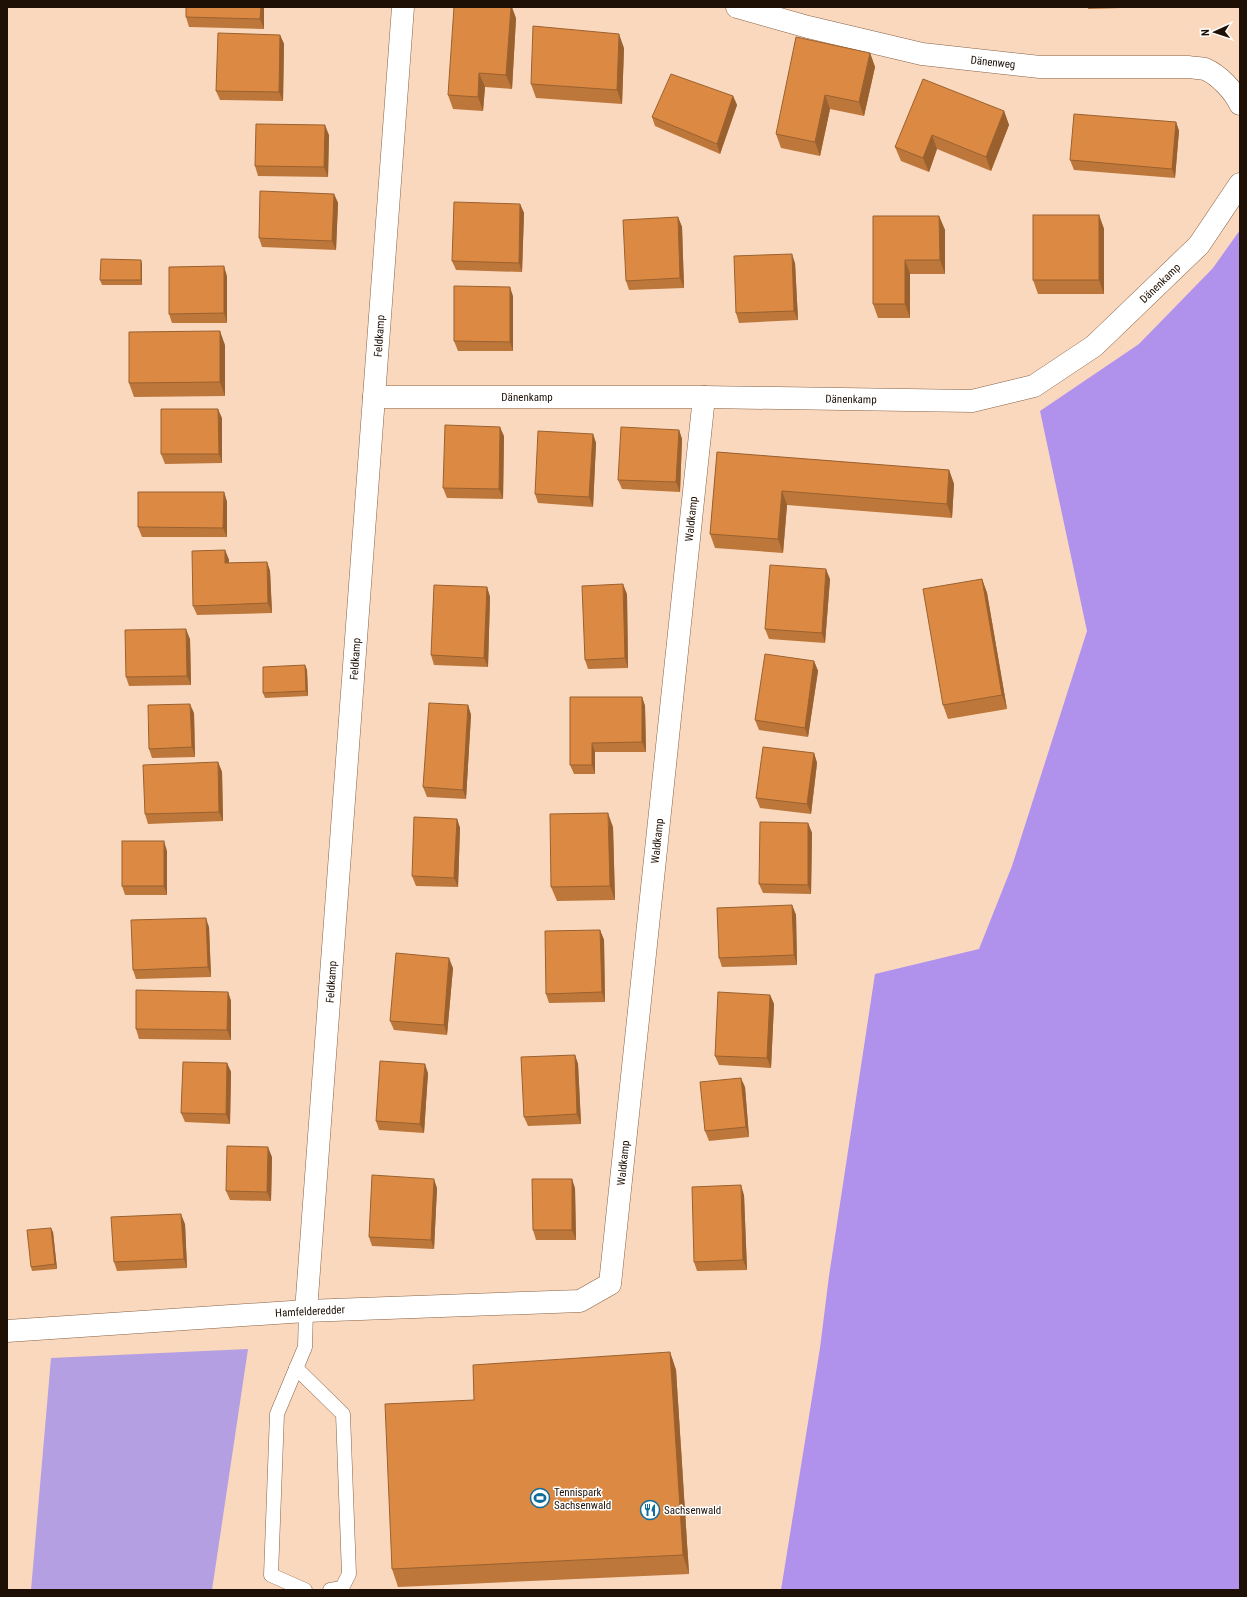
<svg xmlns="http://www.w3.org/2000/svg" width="1247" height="1597" font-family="'Roboto Condensed',sans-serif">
<rect width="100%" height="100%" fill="#fad8be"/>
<path fill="#b49fe3" d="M248 1349 212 1590H31L51 1358Z"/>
<path fill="#b091ec" d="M1240 230V1590H781L820 1348 829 1276 875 974 979 949 1012 866 1087 631 1040 411 1139 344 1213 268Z"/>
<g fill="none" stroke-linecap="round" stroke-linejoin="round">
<g stroke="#876245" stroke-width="15">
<g id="lane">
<path d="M296 1368 343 1414 349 1574 342 1588 330 1590"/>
<path d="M305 1590 271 1575 277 1414 305 1347 306 1311"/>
</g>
</g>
<g stroke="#876245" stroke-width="23">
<g id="street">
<path d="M737 7 808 27 922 54 1040 67H1189C1194 68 1200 68 1205 69 1219 75 1234 91 1240 104"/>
<path d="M374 397H704L972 401 1034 386 1094 346 1199 245 1240 184"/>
<path d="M306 1311 403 7"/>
<path d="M7 1331 306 1311 580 1301 610 1284 704 397"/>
</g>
</g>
<use href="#lane" stroke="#fff" stroke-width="14"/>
<use href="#street" stroke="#fff" stroke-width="22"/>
</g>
<g fill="#bd773a">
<path d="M264 7V29L189 27 186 17Z"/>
<path d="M1088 7H1122V8L1088 9Z"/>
<path d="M516 18 512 89 485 87 483 111 453 109 448 95Z"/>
<path d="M280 35 284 44 283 101 220 100 216 91Z"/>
<path d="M624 48 622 104 536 98 531 84Z"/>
<path d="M870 53 875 67 864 116 830 109 820 156 781 148 776 134Z"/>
<path d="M733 96 737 105 720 154 655 126 652 117Z"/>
<path d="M1004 111 1009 125 991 171 937 149 929 172 901 161 895 147Z"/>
<path d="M1176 122 1179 131 1175 178 1074 170 1070 160Z"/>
<path d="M329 135 328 177 258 176 255 166Z"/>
<path d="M334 194 338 203 336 250 262 247 259 238Z"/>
<path d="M520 204 524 213 522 272 456 270 452 261Z"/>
<path d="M1099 215 1104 229V294H1038L1033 280Z"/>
<path d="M873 216H939L945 230V274H910V318H878L873 304Z"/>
<path d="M678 217 682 227 684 288 629 290 626 281Z"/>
<path d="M795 263 798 320 739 323 736 313Z"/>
<path d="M142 264V285H102L100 280Z"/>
<path d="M227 276V323H172L169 314Z"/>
<path d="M513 296V351H458L454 341Z"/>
<path d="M225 345V396L134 397 129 383Z"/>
<path d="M222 418V463L165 464 161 454Z"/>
<path d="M679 430 682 439 680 492 622 489 618 480Z"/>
<path d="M593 434 596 443 593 507 538 503 535 494Z"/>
<path d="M504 436 503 499 447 498 443 488Z"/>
<path d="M717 452 949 470 954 484 952 518 787 505 783 553 715 548 710 534Z"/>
<path d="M224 492 227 502V537H142L138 527Z"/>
<path d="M225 550 229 560V563L267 562 270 571 272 613 197 615 193 606Z"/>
<path d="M830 579 825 643 769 639 765 629Z"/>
<path d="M982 579 987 593 1007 709 948 719 943 705Z"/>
<path d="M487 587 490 597 488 667 434 665 431 655Z"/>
<path d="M627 594 628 668 588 669 585 660Z"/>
<path d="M190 639 191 685 129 686 126 677Z"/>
<path d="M814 661 818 671 808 737 759 730 755 720Z"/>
<path d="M305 665 307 670 308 696 265 698 263 693Z"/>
<path d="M570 697H642L645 706 646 752H595V774H574L570 765Z"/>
<path d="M468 705 471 715 466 799 427 797 423 787Z"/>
<path d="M194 713 195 757 152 758 149 749Z"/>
<path d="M814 753 817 763 811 814 760 808 756 798Z"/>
<path d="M218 762 222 772 223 821 148 824 145 814Z"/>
<path d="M457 819 460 828 458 887 416 886 412 876Z"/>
<path d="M808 823 812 833 811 894 763 893 759 884Z"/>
<path d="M613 827 615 900 557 901 551 887Z"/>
<path d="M167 851V895H125L122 886Z"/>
<path d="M792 905 796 915 797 965 722 967 719 958Z"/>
<path d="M209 927 211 977 136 979 133 970Z"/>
<path d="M600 930 604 940 605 1002 549 1003 546 994Z"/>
<path d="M453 968 447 1035 394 1030 390 1021Z"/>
<path d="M228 992 231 1001V1040L139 1039 136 1029Z"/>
<path d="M770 995 774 1004 771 1068 719 1065 715 1056Z"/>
<path d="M575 1055 578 1064 581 1124 528 1126 524 1117Z"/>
<path d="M227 1063 231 1072 230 1124 185 1122 181 1113Z"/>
<path d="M428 1073 424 1133 379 1130 376 1121Z"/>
<path d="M745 1087 749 1137 709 1141 705 1131Z"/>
<path d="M272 1157 271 1201 230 1200 226 1191Z"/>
<path d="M437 1188 434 1249 372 1246 369 1237Z"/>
<path d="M575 1188 576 1240H536L533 1230Z"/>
<path d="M744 1195 747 1270 697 1271 694 1262Z"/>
<path d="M185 1224 187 1268 117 1271 114 1262Z"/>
<path d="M53 1232 57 1269 32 1271 31 1267Z"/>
<path d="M670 1352 676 1370 689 1574 398 1587 392 1569 474 1400Z"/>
</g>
<g fill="#9a612f">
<path d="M261 7H264V29L260 19Z"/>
<path d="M511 7H512L516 18 512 89 506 75Z"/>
<path d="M619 34 624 48 622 104 617 90Z"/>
<path d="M280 35 284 44 283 101 279 92Z"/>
<path d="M870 53 875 67 864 116 859 102Z"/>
<path d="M479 73 485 87 483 111 478 97Z"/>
<path d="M825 95 830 109 820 156 815 142Z"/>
<path d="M733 96 737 105 720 154 717 144Z"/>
<path d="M1004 111 1009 125 991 171 986 157Z"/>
<path d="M1176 122 1179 131 1175 178 1172 169Z"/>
<path d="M325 125 329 135 328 177 324 167Z"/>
<path d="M932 135 937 149 929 172 923 158Z"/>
<path d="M334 194 338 203 336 250 332 241Z"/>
<path d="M520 204 524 213 522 272 519 263Z"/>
<path d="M1099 215 1104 229V294L1099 280Z"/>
<path d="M939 216 945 230V274L940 260Z"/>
<path d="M678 217 682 227 684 288 680 278Z"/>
<path d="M792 254 795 263 798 320 794 311Z"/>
<path d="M141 260 142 264V285L141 280Z"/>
<path d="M905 260 910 274V318L905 304Z"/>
<path d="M224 266 227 276V323L224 313Z"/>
<path d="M510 287 513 296V351L510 342Z"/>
<path d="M220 331 225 345V396L220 382Z"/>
<path d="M218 409 222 418V463L219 454Z"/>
<path d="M500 427 504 436 503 499 499 489Z"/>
<path d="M679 430 682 439 680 492 676 482Z"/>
<path d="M593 434 596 443 593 507 589 497Z"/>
<path d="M949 470 954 484 952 518 947 504Z"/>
<path d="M782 491 787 505 783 553 778 539Z"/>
<path d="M224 492 227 502V537L223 528Z"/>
<path d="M225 550 229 560V572L225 563Z"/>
<path d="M267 562 270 571 272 613 268 603Z"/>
<path d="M826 569 830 579 825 643 822 633Z"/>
<path d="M982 579 987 593 1007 709 1002 695Z"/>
<path d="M623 584 627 594 628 668 625 658Z"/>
<path d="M487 587 490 597 488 667 484 658Z"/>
<path d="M186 629 190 639 191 685 187 676Z"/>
<path d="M814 661 818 671 808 737 805 728Z"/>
<path d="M305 665 307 670 308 696 306 691Z"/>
<path d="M642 697 645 706 646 752 642 742Z"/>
<path d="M190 704 194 713 195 757 192 747Z"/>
<path d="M468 705 471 715 466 799 463 790Z"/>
<path d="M592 743 595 752V774L592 765Z"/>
<path d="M814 753 817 763 811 814 807 804Z"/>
<path d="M218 762 222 772 223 821 219 812Z"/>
<path d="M608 813 613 827 615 900 610 886Z"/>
<path d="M457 819 460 828 458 887 454 878Z"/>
<path d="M808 823 812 833 811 894 808 885Z"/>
<path d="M164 841 167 851V895L164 886Z"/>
<path d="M792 905 796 915 797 965 794 955Z"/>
<path d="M206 918 209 927 211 977 208 967Z"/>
<path d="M600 930 604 940 605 1002 602 992Z"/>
<path d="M449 958 453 968 447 1035 444 1025Z"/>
<path d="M228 992 231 1001V1040L227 1030Z"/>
<path d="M770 995 774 1004 771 1068 767 1058Z"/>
<path d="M575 1055 578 1064 581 1124 577 1114Z"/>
<path d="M227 1063 231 1072 230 1124 226 1114Z"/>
<path d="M425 1064 428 1073 424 1133 420 1124Z"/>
<path d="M741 1078 745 1087 749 1137 746 1127Z"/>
<path d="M268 1147 272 1157 271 1201 267 1192Z"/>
<path d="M434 1179 437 1188 434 1249 431 1240Z"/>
<path d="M572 1179 575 1188 576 1240 572 1230Z"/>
<path d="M741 1185 744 1195 747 1270 743 1260Z"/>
<path d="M181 1214 185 1224 187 1268 184 1259Z"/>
<path d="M51 1228 53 1232 57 1269 55 1264Z"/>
<path d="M670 1352 676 1370 689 1574 683 1555Z"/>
</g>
<g fill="#dc8a43" stroke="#9a612f">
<path d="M186 7H261L260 19 186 17Z"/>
<path d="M454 7H511L506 75 479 73 478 97 448 95Z"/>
<path d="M533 26 619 34 617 90 531 84Z"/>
<path d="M218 33 280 35 279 92 216 91Z"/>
<path d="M796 37 870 53 859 102 825 95 815 142 776 134Z"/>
<path d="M671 74 733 96 717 144 652 117Z"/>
<path d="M923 79 1004 111 986 157 932 135 923 158 895 147Z"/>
<path d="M1074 114 1176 122 1172 169 1070 160Z"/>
<path d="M256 124 325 125 324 167 255 166Z"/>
<path d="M260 191 334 194 332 241 259 238Z"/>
<path d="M454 202 520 204 519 263 452 261Z"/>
<rect x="1033" y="215" width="66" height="65"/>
<path d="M873 216H939L940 260H905V304H873Z"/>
<path d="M678 217 680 278 626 281 623 220Z"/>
<path d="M792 254 794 311 736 313 734 256Z"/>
<path d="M101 259 141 260V280H100Z"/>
<path d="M224 266V313L169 314V267Z"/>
<path d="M454 286 510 287V342L454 341Z"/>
<path d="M220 331V382L129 383V332Z"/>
<path d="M161 409H218L219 454H161Z"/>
<path d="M445 425 500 427 499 489 443 488Z"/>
<path d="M621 427 679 430 676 482 618 480Z"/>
<path d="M538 431 593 434 589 497 535 494Z"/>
<path d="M717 452 949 470 947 504 782 491 778 539 710 534Z"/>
<path d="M138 492H224L223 528 138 527Z"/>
<path d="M225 550V563L267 562 268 603 193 606 192 551Z"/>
<path d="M770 565 826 569 822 633 765 629Z"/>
<path d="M982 579 1002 695 943 705 923 589Z"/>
<path d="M623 584 625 658 585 660 582 586Z"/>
<path d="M434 585 487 587 484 658 431 655Z"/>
<path d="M186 629 187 676 126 677 125 630Z"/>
<path d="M765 654 814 661 805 728 755 720Z"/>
<path d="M305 665 306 691 263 693V667Z"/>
<path d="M570 697H642V742L592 743V765H570Z"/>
<path d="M429 703 468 705 463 790 423 787Z"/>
<path d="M190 704 192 747 149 749 148 705Z"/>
<path d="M763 747 814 753 807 804 756 798Z"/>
<path d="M218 762 219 812 145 814 143 765Z"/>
<path d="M608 813 610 886 551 887 550 814Z"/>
<path d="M414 817 457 819 454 878 412 876Z"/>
<path d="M760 822 808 823V885L759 884Z"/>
<rect x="122" y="841" width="42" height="45"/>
<path d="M792 905 794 955 719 958 717 908Z"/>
<path d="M206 918 208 967 133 970 131 920Z"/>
<path d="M600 930 602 992 546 994 545 931Z"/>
<path d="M396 953 449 958 444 1025 390 1021Z"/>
<path d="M136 990 228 992 227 1030 136 1029Z"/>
<path d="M718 992 770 995 767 1058 715 1056Z"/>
<path d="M575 1055 577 1114 524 1117 521 1057Z"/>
<path d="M380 1061 425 1064 420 1124 376 1121Z"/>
<path d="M183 1062 227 1063 226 1114 181 1113Z"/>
<path d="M741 1078 746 1127 705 1131 700 1082Z"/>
<path d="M227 1146 268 1147 267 1192 226 1191Z"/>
<path d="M372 1175 434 1179 431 1240 369 1237Z"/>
<path d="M532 1179H572V1230H533Z"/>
<path d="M741 1185 743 1260 694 1262 692 1187Z"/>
<path d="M181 1214 184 1259 114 1262 111 1217Z"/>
<path d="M51 1228 55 1264 31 1267 27 1230Z"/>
<path d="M670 1352 683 1555 392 1569 385 1404 474 1400 473 1365Z"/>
</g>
<defs>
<g id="stadium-ring" transform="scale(1)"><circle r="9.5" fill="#fff" stroke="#106c9b" stroke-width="1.5"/><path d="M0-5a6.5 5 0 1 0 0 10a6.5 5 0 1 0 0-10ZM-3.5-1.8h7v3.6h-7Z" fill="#106c9b"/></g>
<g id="restaurant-ring" transform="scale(1)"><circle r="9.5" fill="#fff" stroke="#106c9b" stroke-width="1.5"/><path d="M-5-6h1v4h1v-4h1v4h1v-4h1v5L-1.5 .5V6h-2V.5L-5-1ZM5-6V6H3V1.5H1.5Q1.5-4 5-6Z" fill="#106c9b"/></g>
</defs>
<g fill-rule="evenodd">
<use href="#stadium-ring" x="540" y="1498"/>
<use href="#restaurant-ring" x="650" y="1510"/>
</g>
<g text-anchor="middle" stroke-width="3" stroke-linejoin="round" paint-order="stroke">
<g font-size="11" fill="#1e1005" stroke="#fff">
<text transform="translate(993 62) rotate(6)" y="4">Dänenweg</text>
<text transform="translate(1160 283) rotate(-44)" y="4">Dänenkamp</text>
<text transform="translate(379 336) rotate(-86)" y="4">Feldkamp</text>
<text x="527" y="401">Dänenkamp</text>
<text transform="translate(851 399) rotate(1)" y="4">Dänenkamp</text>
<text transform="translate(691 519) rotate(-84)" y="4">Waldkamp</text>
<text transform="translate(355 659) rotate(-86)" y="4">Feldkamp</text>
<text transform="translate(657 841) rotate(-84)" y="4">Waldkamp</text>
<text transform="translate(331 982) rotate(-86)" y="4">Feldkamp</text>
<text transform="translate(623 1163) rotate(-84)" y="4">Waldkamp</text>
<text transform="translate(310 1311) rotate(-3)" y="4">Hamfelderedder</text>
</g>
<g font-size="11" fill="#1e1005" stroke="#fff" text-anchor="start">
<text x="554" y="1496">Tennispark<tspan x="554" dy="13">Sachsenwald</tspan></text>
<text x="664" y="1514">Sachsenwald</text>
</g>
</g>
<rect width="1247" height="1597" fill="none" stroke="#1e1005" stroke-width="16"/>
<g transform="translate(1215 32) rotate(267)" stroke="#ffffff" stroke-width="3" paint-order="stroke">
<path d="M0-3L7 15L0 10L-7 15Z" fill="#1e1005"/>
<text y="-6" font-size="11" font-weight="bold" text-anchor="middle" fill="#1e1005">N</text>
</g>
</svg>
